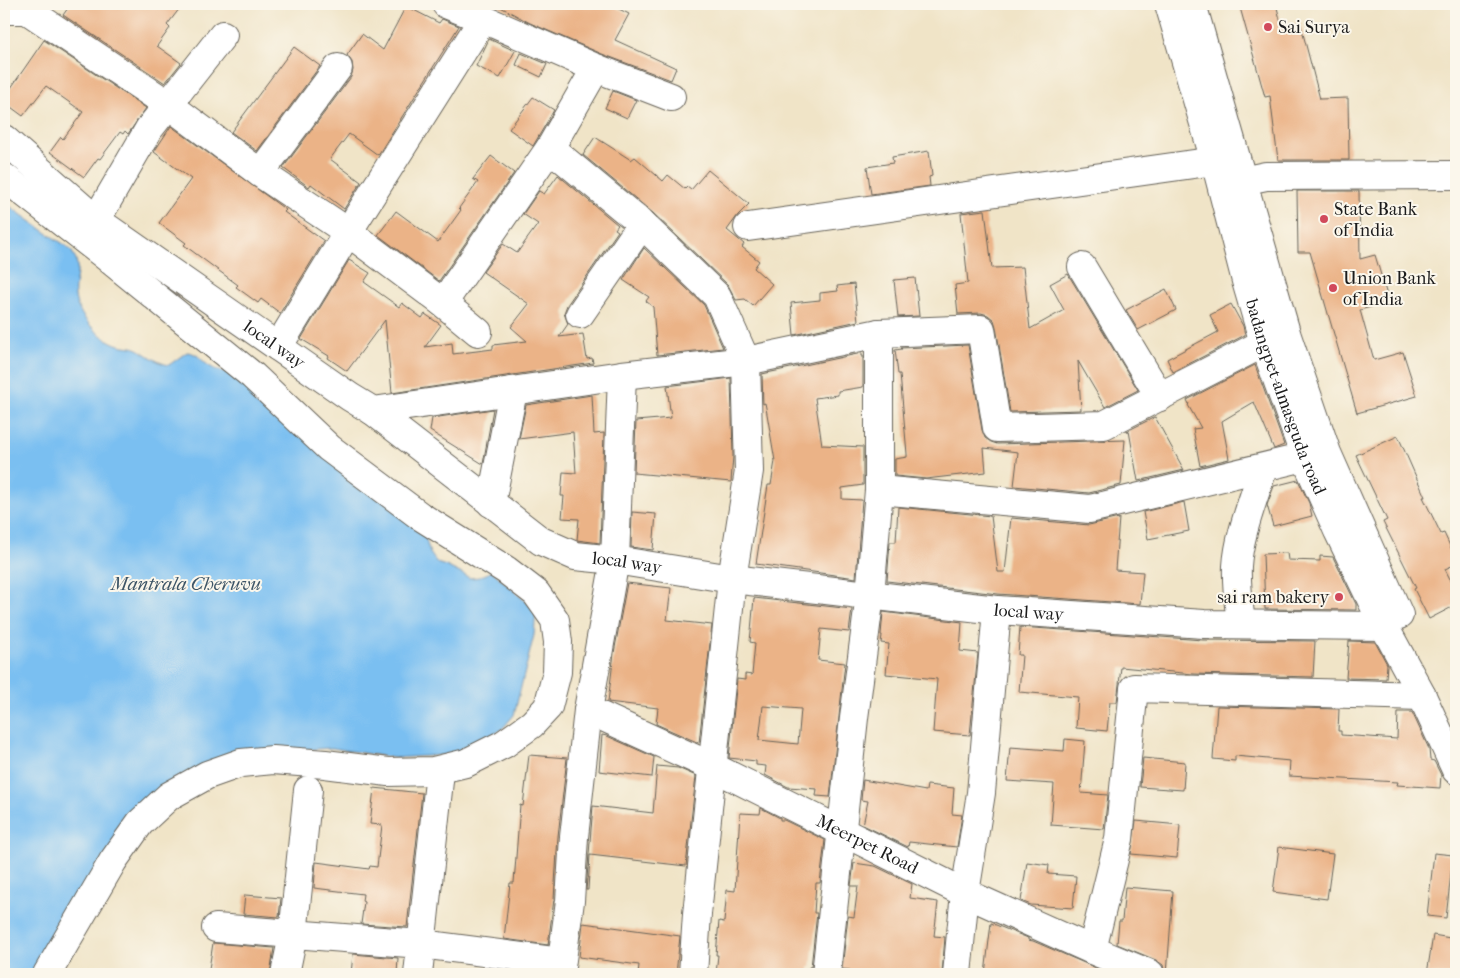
<svg xmlns="http://www.w3.org/2000/svg" width="1460" height="978" font-family="'IM FELL French Canon',serif">
<rect width="100%" height="100%" fill="#fbf7ec"/>
<filter id="ink" filterUnits="userSpaceOnUse"><feTurbulence type="fractalNoise" baseFrequency=".02" numOctaves="2"/><feDisplacementMap in="SourceGraphic" scale="10" xChannelSelector="R" yChannelSelector="G"/><feConvolveMatrix kernelMatrix="1 2 1 2 8 2 1 2 1" color-interpolation-filters="sRGB"/></filter>
<filter id="wash" filterUnits="userSpaceOnUse"><feTurbulence type="fractalNoise" baseFrequency=".0096" numOctaves="4" result="noise"/><feDisplacementMap in="SourceGraphic" scale="20" xChannelSelector="R" yChannelSelector="G"/><feGaussianBlur stdDeviation="1.12" result="paint"/><feColorMatrix in="noise" values="0 0 0 0 0 0 0 0 0 0 0 0 0 0 0 0 0 1.4 0 .05"/><feComposite in="paint" operator="in"/></filter>
<g filter="url(#wash)">
<rect width="100%" height="100%" fill="#f0e4c7"/>
<path fill="#7abff1" stroke="#4b6e86" d="M4 202C20 214 37 226 54 238 60 242 68 246 72 252 83 269 73 279 75 296 77 316 101 340 119 345 126 347 132 346 138 349 149 355 157 363 169 365L187 352C200 353 200 361 211 367 218 372 227 372 235 374L422 527 430 553 437 563 446 566 470 578 480 577 492 571 536 611 534 635 514 715 503 728 482 744 445 755 394 758 332 748 285 751 185 780 46 961 30 974H4Z"/>
<g id="blocks">
<g fill="#ebb387" fill-rule="evenodd">
<path d="M71 4H183L167 25 170 28 157 46 181 63 165 83 63 15Z"/>
<path d="M495 4H609L629 14 615 40 676 68 671 80 602 54 530 23Z"/>
<path d="M1239 4H1276L1282 27 1300 22 1320 99 1348 98 1349 160H1278L1270 96 1265 97Z"/>
<path d="M406 6 439 23 442 19 459 26 378 155 349 134 330 159 361 182 344 209 311 184 309 187 283 168 351 77 353 70 352 62 347 55 362 34 383 50Z"/>
<path d="M489 39 515 51 500 78 476 66Z"/>
<path d="M44 40 146 108 128 134 125 131 123 134 120 132 100 159 98 158 84 177 50 152 61 137 63 139 83 112 46 86 23 116 4 102V98Z"/>
<path d="M294 47 320 66 257 151 231 132Z"/>
<path d="M521 53 547 64 541 77 516 65Z"/>
<path d="M613 91 636 100 627 118 605 108Z"/>
<path d="M533 97 554 110 533 146 509 129Z"/>
<path d="M171 126 286 210 284 212 324 241 280 313 261 299 258 303 236 287 238 285 184 245 186 243 159 223 191 179 154 152Z"/>
<path d="M595 137 631 160 635 157 663 181 668 175 685 189 687 187 691 190 708 170 749 204 738 215 727 230 744 244 742 247 759 261 754 268 772 284 753 306 745 299 736 300 728 285 653 213 583 155Z"/>
<path d="M929 151 932 176 929 177 930 186 871 194 867 167 893 163 892 157Z"/>
<path d="M491 156 514 173 439 281 378 235 396 211 438 242 461 210 459 208 478 182 473 179Z"/>
<path d="M558 175 618 225 615 229 618 231 567 305 564 313 568 324 559 337 583 334 587 359 592 358 593 363 392 393 385 320 347 371 328 358 329 356 301 339 349 260 370 273 364 282 399 307 402 303 422 318 425 314 441 325 425 347 452 343 453 354 493 349V345L527 341 511 327 529 304 483 272 503 244 517 253 538 224 523 214 539 191 544 194Z"/>
<path d="M1297 191H1359L1360 259 1375 255 1389 302 1360 310 1374 360 1403 352 1417 396 1357 413 1310 252H1298Z"/>
<path d="M985 210 992 268 1023 267 1030 329 1064 310 1050 284 1068 274 1138 390 1105 407 1078 361 1081 410 1010 412 996 327 994 320 988 315 981 313 958 314 955 285 968 283 961 213Z"/>
<path d="M644 248 704 305 723 348 657 355 653 307 646 301 649 297 623 280Z"/>
<path d="M915 278 919 316 898 317 894 280Z"/>
<path d="M854 284 858 321 794 335 791 303 820 300V293L838 291 837 286Z"/>
<path d="M1166 289 1176 310 1138 330 1126 310Z"/>
<path d="M1231 304 1243 326 1245 335 1173 372 1167 359 1218 332 1210 315Z"/>
<path d="M968 345 982 430 985 438 991 442 997 444 1125 440 1121 485 1089 493 1014 486 1018 452 984 448 986 472 926 479 895 476V459L907 457V454L900 374H898L895 350 902 349 901 348Z"/>
<path d="M862 353V356H863V387L838 391V395L815 398 822 445 863 447V485L842 488V499L862 500 856 578 756 564 768 485H771L775 461 766 408 765 403 763 404 762 374Z"/>
<path d="M1255 365 1284 445 1274 449 1254 402 1222 421 1229 459 1200 466 1193 429 1201 428 1188 405 1189 404 1187 400Z"/>
<path d="M731 378 733 456 731 482 634 473 636 421 671 418 667 386Z"/>
<path d="M592 395 594 434 604 433 600 543 577 540 579 519 562 518 564 496H561L563 472 576 473 573 432 519 439 526 405Z"/>
<path d="M493 409 483 464 430 431 432 418Z"/>
<path d="M1155 417 1184 470 1138 481 1129 431H1127Z"/>
<path d="M1398 436 1425 497H1423L1441 534 1444 533 1456 559V564L1445 569 1456 591V605L1429 619 1414 589 1416 588 1383 522 1387 520 1356 455Z"/>
<path d="M1298 480 1309 503 1312 516 1273 526 1267 505 1274 486Z"/>
<path d="M1184 502 1189 531 1148 539 1143 512Z"/>
<path d="M898 507 991 516 998 572H1005L1011 518 1089 525 1119 518 1115 570 1143 572 1140 604 998 594 887 581 890 542H896Z"/>
<path d="M632 512 656 514 653 550 631 547Z"/>
<path d="M1287 553 1288 560 1320 561V556L1333 557 1356 604V610L1265 609 1263 554Z"/>
<path d="M627 583 671 588 667 620 712 625 699 743 656 724 658 708 608 702 614 653Z"/>
<path d="M754 598 852 609 849 632 821 629 818 660 845 663 830 797 816 796 817 789 788 787 765 775 766 766 756 765V761L729 758 737 679 745 680V674L752 675 755 643 750 642ZM763 706 801 709 798 744 759 740Z"/>
<path d="M883 612 962 622 960 651 978 653 970 735 933 732 937 679 886 674 889 644 881 643 882 635H881Z"/>
<path d="M1020 627 1203 640 1315 641 1313 677 1193 674 1121 667 1117 702H1110L1107 731 1076 728 1078 697 1019 692 1022 655H1018Z"/>
<path d="M1349 641 1375 642 1387 664 1386 679 1346 678Z"/>
<path d="M1217 706 1339 709 1338 731H1341V735L1397 739 1398 712H1412L1429 749 1430 760 1434 761 1441 775 1440 788 1397 785 1398 782 1289 776 1290 761 1235 756V761L1213 759Z"/>
<path d="M602 735 607 736 654 757 652 777 599 771Z"/>
<path d="M1065 739 1085 741 1081 793 1108 795 1104 829 1051 825 1054 784 1007 781 1010 747 1064 751Z"/>
<path d="M529 755 567 758 558 836 554 899 548 945 504 939 510 883H514L520 805 523 806Z"/>
<path d="M1143 758 1185 762 1183 790 1140 787Z"/>
<path d="M657 766 678 768 696 776 686 866 590 855 588 890H586L593 806 653 813Z"/>
<path d="M863 780 926 791 927 785 954 788 952 814 962 815 957 847 909 842 908 847 863 825 868 801 861 800Z"/>
<path d="M374 788 422 793 407 927 361 924 364 902 362 901 363 894 314 888 316 862 369 869 370 866 377 867 382 825 370 824Z"/>
<path d="M761 808 780 818V820H784L825 840 820 883H816L814 913H817L811 967H809V974H716L718 955H716L719 921 724 922 727 890 735 891 740 813 760 814Z"/>
<path d="M1136 821 1180 825 1177 858 1131 854Z"/>
<path d="M1279 847 1333 854 1327 899 1273 892Z"/>
<path d="M1434 853 1453 855 1446 918 1427 916Z"/>
<path d="M1027 862 1049 865 1048 874 1076 876 1073 908 1031 905 1021 901Z"/>
<path d="M854 863 875 866 912 884 910 898 938 902 934 936 945 937 942 974H849L850 970 842 969 848 916 854 917 858 886H851Z"/>
<path d="M1125 887 1173 891 1167 974H1165L1163 965 1156 960 1117 944 1119 921H1122Z"/>
<path d="M245 895 281 898 279 917 243 914Z"/>
<path d="M583 923 680 936 676 974H638L639 965 579 957Z"/>
<path d="M991 923 1028 938V940L1033 941 1110 974H985Z"/>
<path d="M1433 935 1456 939 1454 952 1456 953V974H1427Z"/>
<path d="M213 943 274 948 270 974H213V970L209 969Z"/>
<path d="M353 954 398 958 397 974H351Z"/>
</g>
</g>
</g>
<g filter="url(#ink)">
<use href="#blocks" fill-opacity="0" stroke="#666258" stroke-width="1"/>
<g fill="none" stroke-linecap="round" stroke-linejoin="round">
<g stroke="#666258" stroke-width="30">
<g id="minor">
<path d="M446 4 483 19"/>
<path id="s1" d="M1169 4 1215 161 1246 281 1264 343 1305 457 1338 531 1384 626 1422 696 1456 770"/>
<path d="M1192 4 1287 336 1327 453 1399 615"/>
<path d="M4 10H27L169 105 260 173 348 232 443 303 550 148 596 68"/>
<path id="s2" d="M4 139 96 220 350 397 373 411 541 541 575 556 615 560 732 579 997 610 1204 624 1384 626"/>
<path d="M550 148 642 224 717 296 746 361 749 471 732 579 697 914 693 974"/>
<path d="M260 173 338 68"/>
<path d="M4 177 104 255 253 376 329 448 420 516 506 570 536 593 555 620 558 642 557 672 548 707 532 724 504 744 466 763 433 771 388 772 325 764 273 760 241 763 207 775 169 796 140 823 113 861 47 974"/>
<path d="M1242 181 1266 176 1456 175"/>
<path d="M96 220 149 129 223 35"/>
<path d="M748 227 1215 161"/>
<path d="M1082 267 1160 397"/>
<path d="M443 303 478 332"/>
<path d="M580 314 642 224"/>
<path d="M278 347 348 232 483 19 596 68 671 97"/>
<path d="M373 411 622 375 746 361 879 333 981 329 997 428 1104 425 1264 343"/>
<path d="M879 490 1090 509 1305 457"/>
<path d="M491 503 513 391"/>
<path d="M1241 624C1239 605 1236 585 1237 566 1239 534 1254 499 1263 468"/>
<path id="s3" d="M588 710 713 767 965 893 1092 950 1150 974"/>
<path d="M216 928 421 944 561 962"/>
<path d="M1092 950 1119 839 1134 688 1422 696"/>
<path d="M285 974 293 935 308 790"/>
<path d="M418 974 439 781"/>
<path d="M560 974 570 901 574 837 588 710 615 560 622 375"/>
<path d="M826 974 854 718 870 595 879 490V333"/>
<path d="M957 974 965 893 981 793 997 610"/>
</g>
</g>
<use href="#minor" stroke="#fff" stroke-width="28"/>
</g>
</g>
<g fill="#d1495b" stroke="#fbf7ec" stroke-width="2">
<circle cx="1268" cy="27" r="5"/>
<circle cx="1324" cy="219" r="5"/>
<circle cx="1333" cy="288" r="5"/>
<circle cx="1339" cy="597" r="5"/>
</g>
<g text-anchor="middle" stroke-width="4" stroke-linejoin="round" paint-order="stroke">
<g font-size="18" fill="#1c1c1c" stroke="#fbf7ec" text-anchor="start">
<text x="1278" y="33">Sai Surya</text>
<text x="1334" y="215">State Bank<tspan x="1334" dy="21">of India</tspan></text>
<text x="1343" y="284">Union Bank<tspan x="1343" dy="21">of India</tspan></text>
<text x="1329" y="603" text-anchor="end">sai ram bakery</text>
</g>
<g font-size="18" fill="#1c1c1c" stroke="#fbf7ec">
<text dy="6" stroke="none"><textPath href="#s2" startOffset="340">local way</textPath></text>
<text dy="6" stroke="none"><textPath href="#s1" startOffset="410">badangpet-almasguda road</textPath></text>
<text dy="6" stroke="none"><textPath href="#s2" startOffset="761">local way</textPath></text>
<text dy="6" stroke="none"><textPath href="#s2" startOffset="1166">local way</textPath></text>
<text dy="6" stroke="none"><textPath href="#s3" startOffset="310">Meerpet Road</textPath></text>
</g>
<g font-size="19" font-style="italic" fill="#3d5567" stroke="#fbf7ec">
<text x="186" y="590">Mantrala Cheruvu</text>
</g>
</g>
<rect width="1460" height="978" fill="none" stroke="#fbf7ec" stroke-width="20"/>
</svg>
